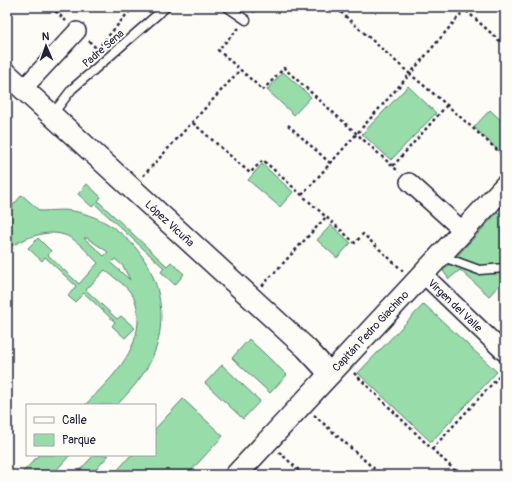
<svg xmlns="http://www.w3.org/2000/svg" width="512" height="482" font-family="Pangolin,sans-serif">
<rect width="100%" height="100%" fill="#fdfcf7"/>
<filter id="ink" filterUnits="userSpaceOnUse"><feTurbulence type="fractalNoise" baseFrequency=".025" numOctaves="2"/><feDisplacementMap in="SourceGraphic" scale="8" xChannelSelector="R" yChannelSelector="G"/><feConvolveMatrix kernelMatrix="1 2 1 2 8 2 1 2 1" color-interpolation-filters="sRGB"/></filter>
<g filter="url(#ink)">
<g fill="#97dca9" stroke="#5c7f72" fill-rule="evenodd">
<path d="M283 72 311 97 294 115 267 90Z"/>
<path d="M408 86 436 113 391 160 362 134Z"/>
<path d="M490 110 505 124V152L503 155 474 127Z"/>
<path d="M262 164 293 192 280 207 248 180Z"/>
<path d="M87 184 101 197 98 201 167 266 171 262 184 274 175 285 161 272 164 268 95 204 92 207 78 194Z"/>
<path d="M22 195 40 211C51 211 62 209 73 211 134 222 174 285 157 345 150 369 134 387 117 405H85C109 380 140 353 138 315 137 307 136 299 130 292 124 284 113 277 105 270L86 290 117 319 121 316 135 328 125 338 112 326 115 322 84 293 75 302 68 296 76 286 45 257 42 261 28 248 38 238 51 251 48 255 79 284 98 263C90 255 81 244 71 238 51 226 24 238 7 249V212ZM84 238H87L108 252 104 256ZM115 259 123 266 130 280 111 263Z"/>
<path d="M498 212 505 218V279L489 296 460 270 449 279 443 271Z"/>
<path d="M331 225 351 243 337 258 317 240Z"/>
<path d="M424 304 497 372 431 442 358 373Z"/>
<path d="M249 339 287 375 270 393 232 358Z"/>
<path d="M222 365 260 401 243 419 205 383Z"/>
<path d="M183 399 223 436 187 475H115L114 474 131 455H155V429Z"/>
<path d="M39 455H70L52 475H20Z"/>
<path d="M94 455H109L91 475H75Z"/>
</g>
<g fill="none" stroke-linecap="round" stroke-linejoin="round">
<g stroke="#22223b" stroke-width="11">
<g id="service">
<path d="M227 7 246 20"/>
<path d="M52 115 72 89 166 7"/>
<path d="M442 254 449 259 479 270 505 268"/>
</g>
</g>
<g stroke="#22223b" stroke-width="20">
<g id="minor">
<path d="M23 89 77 31"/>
<path d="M409 182 463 231"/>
<path id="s1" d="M423 274 505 353"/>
</g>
</g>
<g stroke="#22223b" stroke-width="24">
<g id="tertiary">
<path id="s2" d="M7 74 306 348 330 374"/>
<path id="s3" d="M236 475 505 186"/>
</g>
</g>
<g stroke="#22223b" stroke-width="2.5" stroke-dasharray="3 3" stroke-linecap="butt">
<path d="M51 7 66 21"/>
<path d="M462 7 501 42 505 38"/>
<path d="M465 9 410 74 447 105 505 157"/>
<path d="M253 12 258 7"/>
<path d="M239 28 218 50 263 90 284 68 399 172"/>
<path d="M89 41 97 49"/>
<path d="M93 54 133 7"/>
<path d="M193 123 250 173 263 160 355 243 363 234 403 271"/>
<path d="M288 125 330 163"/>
<path d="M393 166 447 105"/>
<path d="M143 176 240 70"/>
<path d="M302 195 410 74 335 7"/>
<path d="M262 286 326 217"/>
<path d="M354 373 432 449 460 475"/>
<path d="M314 415 381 475"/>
<path d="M432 449 505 370"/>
<path d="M279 452 304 475"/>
</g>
<use href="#service" stroke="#fdfcf7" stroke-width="8"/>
<use href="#minor" stroke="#fdfcf7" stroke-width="17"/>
<use href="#tertiary" stroke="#fdfcf7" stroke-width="21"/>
</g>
</g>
<g text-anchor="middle" stroke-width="3.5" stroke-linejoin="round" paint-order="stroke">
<g font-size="11" fill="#22223b" stroke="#fdfcf7">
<text transform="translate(103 48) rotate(-41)" y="4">Padre Sena</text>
<text dy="4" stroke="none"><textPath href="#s2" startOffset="221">López Vicuña</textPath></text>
<text dy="4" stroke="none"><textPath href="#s1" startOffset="45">Virgen del Valle</textPath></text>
<text dy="4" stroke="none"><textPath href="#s3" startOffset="197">Capitán Pedro Giachino</textPath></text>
</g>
</g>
<rect width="512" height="482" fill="none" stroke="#fdfcf7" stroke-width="24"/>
<rect x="12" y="12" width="488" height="458" fill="none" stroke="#22223b" stroke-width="1.5" filter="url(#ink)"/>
<rect x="26" y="404" width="130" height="52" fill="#fdfcf7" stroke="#a5a5ac"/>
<rect x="34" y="417" width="20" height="6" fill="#fdfcf7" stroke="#a5a5ac"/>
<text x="62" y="424" font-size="12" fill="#22223b">Calle</text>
<rect x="34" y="434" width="20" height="12" fill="#97dca9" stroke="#a5a5ac"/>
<text x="62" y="444" font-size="12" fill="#22223b">Parque</text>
<g transform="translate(46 46) rotate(358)" stroke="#fdfcf7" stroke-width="3" paint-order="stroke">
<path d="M0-3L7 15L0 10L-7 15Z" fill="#22223b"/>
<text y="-6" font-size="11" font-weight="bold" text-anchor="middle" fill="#22223b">N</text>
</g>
</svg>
